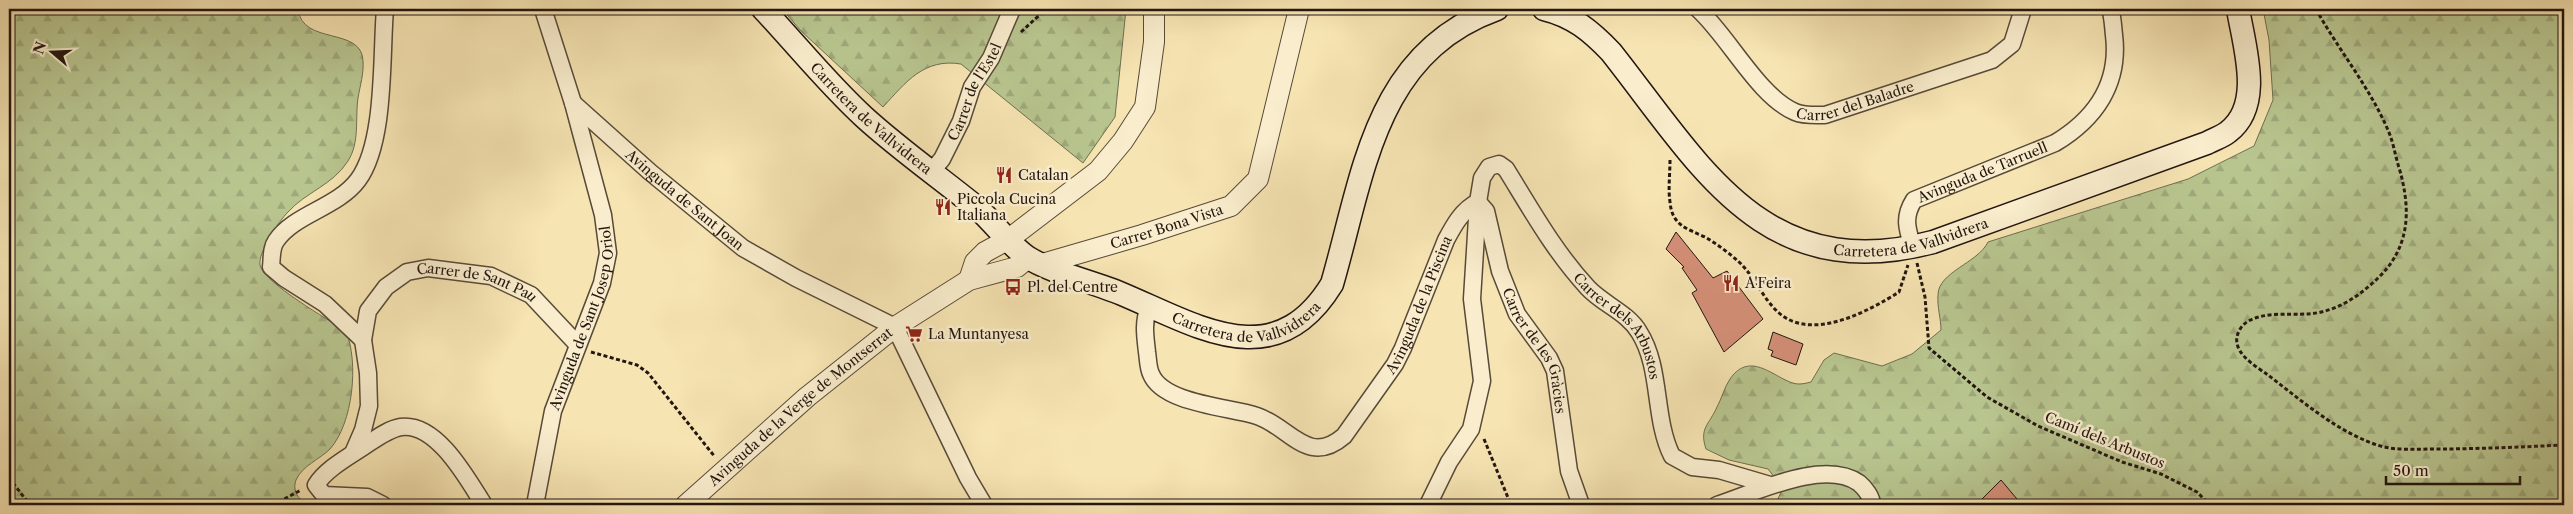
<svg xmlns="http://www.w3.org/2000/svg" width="2573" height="514" font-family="'Libre Caslon Text',serif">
<defs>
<pattern id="forest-firs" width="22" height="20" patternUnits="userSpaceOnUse" patternTransform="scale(1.25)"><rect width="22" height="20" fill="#b8c58f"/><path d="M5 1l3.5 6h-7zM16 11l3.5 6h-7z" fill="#9ea87a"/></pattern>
</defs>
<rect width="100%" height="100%" fill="#f6e4b2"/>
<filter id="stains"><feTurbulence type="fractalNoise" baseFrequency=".004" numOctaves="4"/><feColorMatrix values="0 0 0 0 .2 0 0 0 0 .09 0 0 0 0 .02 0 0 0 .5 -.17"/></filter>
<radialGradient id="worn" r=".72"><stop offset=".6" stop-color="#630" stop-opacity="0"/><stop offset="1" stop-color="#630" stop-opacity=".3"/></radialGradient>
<g fill="url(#forest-firs)" stroke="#6e6e50">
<path d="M9 9H298C302 46 362 26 363 61 364 73 360 86 358 98 355 119 360 142 348 161 333 185 306 192 288 212 279 221 258 252 260 265 264 283 329 320 346 331 359 363 353 423 330 449 320 459 302 466 296 480 292 491 299 500 308 505H9Z"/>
<path d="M782 9H1126L1115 117 1083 163 961 64C924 58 906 82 883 107L801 31Z"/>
<path d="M2263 9H2564V505H1775L1783 488 1768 469 1729 460 1706 449C1699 428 1709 425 1717 407 1722 398 1724 388 1730 379 1752 347 1779 384 1799 384 1803 384 1807 383 1811 382L1824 360 1834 353 1882 366 1912 354 1941 330C1941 319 1937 307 1938 295 1938 272 1978 263 1988 242L2188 179 2254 146 2273 100 2269 40Z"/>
</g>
<g fill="#d48f78" stroke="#231610">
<path d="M1676 232 1713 278 1727 271 1763 319 1724 352 1692 293 1697 290 1682 268 1684 267 1666 249Z"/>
<path d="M1773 332 1803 344 1796 365 1771 356 1773 351 1768 349Z"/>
<path d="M2001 480 2022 505H1976Z"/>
</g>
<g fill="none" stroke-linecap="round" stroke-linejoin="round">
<g stroke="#584a38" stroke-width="19">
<g id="minor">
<path id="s1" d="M1698 9C1729 37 1758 96 1795 112 1804 116 1816 115 1825 115L1992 60 2012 44 2023 9"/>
<path id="s2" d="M573 103 650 172 743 248 796 278 895 327 968 478 984 505"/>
<path id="s3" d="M931 172 942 159 961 121 972 87 991 58 1012 9"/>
<path id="s4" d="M1478 202 1486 211 1500 271 1517 314 1549 358 1555 371 1569 471 1581 505"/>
<path id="s5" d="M1913 248C1907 229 1903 217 1914 200L2055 143C2095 119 2120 84 2114 35 2113 27 2113 17 2110 9"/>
<path id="s6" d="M1149 307C1143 322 1145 335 1147 352 1148 358 1148 368 1151 374 1163 404 1230 407 1257 416 1290 427 1308 467 1344 436L1395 364 1403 348 1446 240C1454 225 1462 210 1478 202"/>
<path d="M363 340 325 304 284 278 271 267C272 259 271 248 276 241 294 214 337 208 358 180 386 142 381 55 385 9"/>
<path id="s7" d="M353 453 363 430 369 406 368 373 363 340 368 311 386 287 407 272 428 268 491 276 531 295 577 344"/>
<path d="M383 505 367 497 324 495 316 485C326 469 348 457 363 447 374 440 388 429 401 427 437 422 468 480 484 505"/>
<path id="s8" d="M535 505 553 411 602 283 608 253 603 215 573 103 543 9"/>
<path id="s9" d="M1428 505 1449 462 1471 429 1482 381 1472 299 1478 202 1482 178 1489 167 1499 164 1506 169C1532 211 1554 251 1588 288 1603 304 1628 313 1639 332 1662 368 1653 418 1672 456L1692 467 1719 470 1770 485"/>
<path d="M1717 505C1755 493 1824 458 1859 483 1865 488 1872 497 1872 505"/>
</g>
</g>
<g stroke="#584a38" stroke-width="22">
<g id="tertiary">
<path id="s10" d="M1042 264 1142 235 1231 206 1258 179 1299 9"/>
<path d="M969 280 975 262 985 252 1009 239 1098 171 1123 141 1145 107 1154 42V9"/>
<path id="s11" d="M686 505 807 397 895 327 969 280 1017 267 1028 258"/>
</g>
</g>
<g stroke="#231610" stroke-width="25">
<g id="secondary">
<path id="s12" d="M763 9C796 44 828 84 864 117 899 149 939 177 976 207 994 222 1008 244 1027 257 1052 273 1094 282 1122 294 1198 326 1275 377 1332 284 1364 174 1374 53 1497 9"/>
<path id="s13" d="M1544 9C1573 16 1591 31 1611 52 1701 166 1764 287 1933 242L2207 143C2214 139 2222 137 2228 132 2264 105 2244 46 2238 9"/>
</g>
</g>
<g stroke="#231610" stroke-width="3" stroke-dasharray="4 2.5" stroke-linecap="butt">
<path d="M2316 9C2339 51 2372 90 2390 135 2394 146 2396 159 2400 171 2411 211 2410 248 2377 279 2358 297 2336 312 2308 314 2288 315 2249 310 2239 331 2229 351 2254 365 2268 375 2302 401 2336 431 2377 445 2395 451 2415 449 2435 449 2478 449 2521 447 2564 445"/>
<path d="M1021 32 1046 9"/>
<path d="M1670 160C1670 174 1668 189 1670 202 1672 226 1688 229 1705 237 1717 244 1729 253 1739 262 1755 277 1763 299 1779 313 1812 342 1869 311 1899 292L1908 265"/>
<path d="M1917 263 1925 297 1929 348 1987 397 2038 426 2122 462 2161 474 2197 492 2210 505"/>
<path d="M591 352 637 365 648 373 715 457"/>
<path d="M1484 439 1511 505"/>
<path d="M9 478 30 505"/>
<path d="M273 505 301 490"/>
</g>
<use href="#minor" stroke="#f9edcd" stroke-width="16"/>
<use href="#tertiary" stroke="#f9edcd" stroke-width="20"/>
<use href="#secondary" stroke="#f9edcd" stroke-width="22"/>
</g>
<defs>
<g id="restaurant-bare" transform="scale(1.35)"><path d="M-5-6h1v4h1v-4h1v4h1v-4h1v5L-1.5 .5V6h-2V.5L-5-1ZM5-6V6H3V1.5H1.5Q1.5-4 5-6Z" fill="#8f2418" stroke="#f9edcd" stroke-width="2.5" paint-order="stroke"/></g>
<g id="bus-bare" transform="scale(1.35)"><path d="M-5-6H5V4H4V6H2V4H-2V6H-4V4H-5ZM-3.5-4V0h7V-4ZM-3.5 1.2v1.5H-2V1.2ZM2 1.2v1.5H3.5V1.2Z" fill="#8f2418" stroke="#f9edcd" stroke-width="2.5" paint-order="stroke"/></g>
<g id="supermarket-bare" transform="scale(1.35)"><path d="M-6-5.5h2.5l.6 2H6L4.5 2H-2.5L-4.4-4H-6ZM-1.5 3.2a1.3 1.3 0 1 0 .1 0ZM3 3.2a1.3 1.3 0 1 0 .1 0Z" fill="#8f2418" stroke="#f9edcd" stroke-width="2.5" paint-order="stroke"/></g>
</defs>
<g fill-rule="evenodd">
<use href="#restaurant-bare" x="1004" y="175"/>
<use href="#restaurant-bare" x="943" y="207"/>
<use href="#restaurant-bare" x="1731" y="283"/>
<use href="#bus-bare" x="1013" y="287"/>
<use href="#supermarket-bare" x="914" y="334"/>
</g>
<g text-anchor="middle" stroke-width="5" stroke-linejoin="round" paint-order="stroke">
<g font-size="14" fill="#231610" stroke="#f9edcd">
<text dy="5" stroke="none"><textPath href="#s3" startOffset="92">Carrer de l'Estel</textPath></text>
<text dy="5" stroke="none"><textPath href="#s1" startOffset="205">Carrer del Baladre</textPath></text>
<text dy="5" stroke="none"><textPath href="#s12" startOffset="154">Carretera de Vallvidrera</textPath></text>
<text dy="5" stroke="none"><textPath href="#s5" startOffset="124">Avinguda de Tarruell</textPath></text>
<text dy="5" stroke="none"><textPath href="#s2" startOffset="148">Avinguda de Sant Joan</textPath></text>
<text dy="5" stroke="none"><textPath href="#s10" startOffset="130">Carrer Bona Vista</textPath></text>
<text dy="5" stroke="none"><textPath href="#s13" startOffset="465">Carretera de Vallvidrera</textPath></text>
<text dy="5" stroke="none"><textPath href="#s7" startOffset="274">Carrer de Sant Pau</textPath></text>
<text dy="5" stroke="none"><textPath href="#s6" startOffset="436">Avinguda de la Piscina</textPath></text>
<text dy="5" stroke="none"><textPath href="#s12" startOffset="600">Carretera de Vallvidrera</textPath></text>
<text dy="5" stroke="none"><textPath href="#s8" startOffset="194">Avinguda de Sant Josep Oriol</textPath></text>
<text dy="5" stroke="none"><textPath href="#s9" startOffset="568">Carrer dels Arbustos</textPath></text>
<text dy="5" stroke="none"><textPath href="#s4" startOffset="162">Carrer de les Gràcies</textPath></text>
<text dy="5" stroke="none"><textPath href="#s11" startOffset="151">Avinguda de la Verge de Montserrat</textPath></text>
<text transform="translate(2105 440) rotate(22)" y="5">Camí dels Arbustos</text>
</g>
<g font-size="14" fill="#231610" stroke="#f9edcd" text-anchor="start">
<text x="1018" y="180">Catalan</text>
<text x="957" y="204">Piccola Cucina<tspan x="957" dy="16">Italiana</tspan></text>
<text x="1745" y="288">A'Feira</text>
<text x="1027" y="292">Pl. del Centre</text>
<text x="928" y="339">La Muntanyesa</text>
</g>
</g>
<rect width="2573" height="514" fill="none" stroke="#f6e4b2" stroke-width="30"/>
<rect x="10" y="10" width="2553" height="494" fill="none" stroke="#231610" stroke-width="2.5"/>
<rect x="15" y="15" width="2543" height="484" fill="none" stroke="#231610"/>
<g transform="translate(52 52) rotate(289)" stroke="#f9edcd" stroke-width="4" paint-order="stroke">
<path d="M0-4L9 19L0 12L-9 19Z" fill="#231610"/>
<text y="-8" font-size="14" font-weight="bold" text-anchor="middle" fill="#231610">N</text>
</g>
<path d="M2386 476v8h134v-8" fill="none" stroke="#231610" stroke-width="2.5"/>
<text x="2393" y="476" font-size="15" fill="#231610" stroke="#f9edcd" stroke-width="4" paint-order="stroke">50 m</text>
<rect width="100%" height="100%" filter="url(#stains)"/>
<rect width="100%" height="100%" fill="url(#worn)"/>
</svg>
